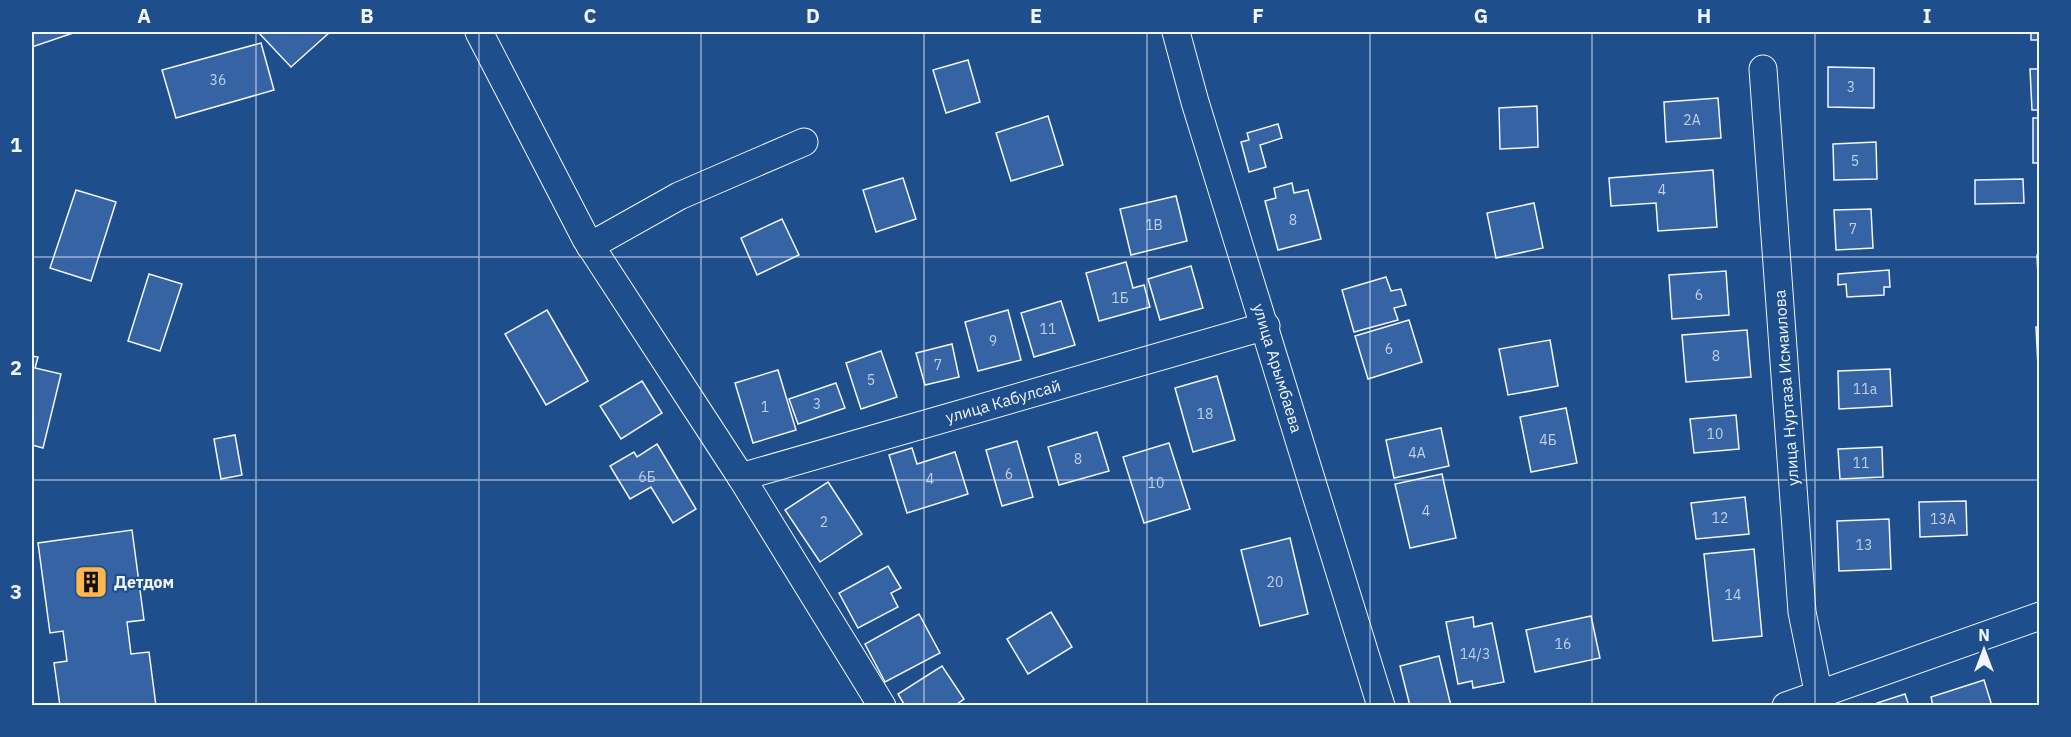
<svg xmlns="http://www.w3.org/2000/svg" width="2071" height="737" font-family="'IBM Plex Sans',sans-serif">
<rect width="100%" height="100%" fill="#1f4e8c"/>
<g fill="#3563a3" stroke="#f2f6ff" stroke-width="1.5">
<path d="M32 32H76L32 47Z"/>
<path d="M258 32H330L291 67Z"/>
<rect x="2031" y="32" width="9" height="8"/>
<path d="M261 43 274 90 176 118 162 70Z"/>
<path d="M968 60 980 102 946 113 933 70Z"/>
<path d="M1828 67 1874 68V108L1828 107Z"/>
<path d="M2030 69H2040V110H2032Z"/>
<path d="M1718 98 1721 138 1666 142 1664 102Z"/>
<path d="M1537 106 1538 147 1500 149 1499 108Z"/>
<path d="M1048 116 1063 165 1011 181 996 133Z"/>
<rect x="2033" y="118" width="7" height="45"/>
<path d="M1278 124 1282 138 1260 145 1266 167 1249 172 1241 142 1249 140 1247 133Z"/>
<path d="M1876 142 1877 179 1834 180 1833 144Z"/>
<path d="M1713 170 1717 227 1658 231 1656 203 1611 206 1609 178Z"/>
<path d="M903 178 916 219 876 232 863 190Z"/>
<path d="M2023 179 2024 203 1975 204V180Z"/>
<path d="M1292 183 1294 193 1308 190 1321 239 1278 250 1265 201 1276 198 1274 188Z"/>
<path d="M76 190 116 202 91 281 50 268Z"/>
<path d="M1176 196 1187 241 1131 255 1120 209Z"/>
<path d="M1534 203 1543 248 1496 258 1487 213Z"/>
<path d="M1871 209 1873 248 1836 250 1834 210Z"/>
<path d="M782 219 799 255 757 275 741 238Z"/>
<path d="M2040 254V295H2039L2037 255Z"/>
<path d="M1126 262 1133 288 1144 285 1150 307 1099 321 1086 273Z"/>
<path d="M1191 266 1203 308 1160 320 1148 279Z"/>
<path d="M1889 270 1890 287H1884V295L1847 297 1846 284 1838 285V274Z"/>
<path d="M1726 271 1729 315 1672 319 1669 275Z"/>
<path d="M149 274 182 284 160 351 128 341Z"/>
<path d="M1386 277 1391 291 1401 289 1406 305 1394 308 1398 320 1354 332 1342 290Z"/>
<path d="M1061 301 1075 345 1034 357 1021 313Z"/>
<path d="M547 310 588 381 546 405 505 334Z"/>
<path d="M1008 310 1021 360 978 371 965 322Z"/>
<path d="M1409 320 1422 362 1368 379 1355 336Z"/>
<path d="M2036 327H2040V367H2038Z"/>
<path d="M1747 330 1751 377 1686 382 1682 335Z"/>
<path d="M1550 340 1558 386 1508 395 1499 349Z"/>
<path d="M952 344 959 377 925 385 916 353Z"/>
<path d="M881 351 897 397 861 409 846 363Z"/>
<path d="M32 356 38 357 35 368 61 374 43 448 32 445Z"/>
<path d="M1890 369 1892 406 1839 409 1838 371Z"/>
<path d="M778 370 796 430 753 443 735 383Z"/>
<path d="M1217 376 1235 440 1193 452 1175 388Z"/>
<path d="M642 381 662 413 621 439 600 406Z"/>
<path d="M836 383 845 408 798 424 789 399Z"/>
<path d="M1566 408 1577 463 1531 472 1520 417Z"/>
<path d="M1736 415 1739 449 1694 453 1690 419Z"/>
<path d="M1441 428 1449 466 1394 478 1386 440Z"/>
<path d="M1097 432 1109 471 1059 485 1048 447Z"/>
<path d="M235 435 242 475 221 479 214 439Z"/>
<path d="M1017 441 1033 497 1002 506 986 450Z"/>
<path d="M1169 443 1190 509 1144 523 1123 457Z"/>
<path d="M657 444 696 509 673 523 651 487 630 499 610 466 634 452 637 457Z"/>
<path d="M1882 447 1883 477 1840 479 1838 449Z"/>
<path d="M912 448 917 464 955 452 968 494 907 513 889 455Z"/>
<path d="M1442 474 1456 538 1410 548 1395 484Z"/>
<path d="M828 482 862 534 820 562 785 510Z"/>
<path d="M1745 497 1749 534 1696 539 1691 503Z"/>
<path d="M1966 501 1967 535 1920 537 1919 502Z"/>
<path d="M1889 519 1891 569 1839 571 1837 521Z"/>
<path d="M132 530 144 620 127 622 131 654 149 652 156 706H60L54 663 67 661 63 631 50 633 38 543Z"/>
<path d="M1290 538 1308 614 1260 626 1241 550Z"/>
<path d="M1754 549 1762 636 1713 641 1704 554Z"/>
<path d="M888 566 901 588 891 593 898 607 858 628 839 593Z"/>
<path d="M1051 612 1072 647 1028 674 1007 639Z"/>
<path d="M919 614 940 653 885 682 865 644Z"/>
<path d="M1591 616 1600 658 1535 672 1526 630Z"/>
<path d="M1473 617 1474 627 1492 623 1504 682 1473 688 1472 681 1458 684 1446 622Z"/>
<path d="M1439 656 1451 706H1410L1400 666Z"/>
<path d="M942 666 964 699 954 706H905L898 694Z"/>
<path d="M1984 680 1992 706H1933L1931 697Z"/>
<path d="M1905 694 1909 706H1877V703Z"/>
</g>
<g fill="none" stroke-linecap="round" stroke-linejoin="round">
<g stroke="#f2f6ff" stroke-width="29">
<g id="minor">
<path d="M479 32 586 239 741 477 882 706"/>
<path d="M1176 32 1195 102 1381 706"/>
<path d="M1763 69 1802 612 1821 706"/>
<path d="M590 246 679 196 804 142"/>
<path d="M741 477 1266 326"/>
<path d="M1786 706 2040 616"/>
</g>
</g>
<use href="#minor" stroke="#1f4e8c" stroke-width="27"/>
</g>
<path fill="none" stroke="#f2f6ff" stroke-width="1.5" stroke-opacity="0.55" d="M256 32V706M479 32V706M701 32V706M924 32V706M1147 32V706M1370 32V706M1592 32V706M1815 32V706M32 257H2040M32 480H2040"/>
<defs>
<g id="building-square" transform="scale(1.725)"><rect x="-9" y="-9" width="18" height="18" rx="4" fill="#ffb74d" stroke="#1f4e8c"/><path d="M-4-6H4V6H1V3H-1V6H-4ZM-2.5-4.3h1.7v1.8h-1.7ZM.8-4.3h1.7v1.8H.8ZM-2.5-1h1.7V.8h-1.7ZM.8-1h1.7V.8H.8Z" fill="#111"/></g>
</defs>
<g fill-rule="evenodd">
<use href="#building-square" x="91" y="582"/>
</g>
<g text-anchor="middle" stroke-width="4.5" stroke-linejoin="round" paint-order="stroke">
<g font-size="14" fill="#c3d1e8">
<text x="218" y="85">36</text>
<text x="1851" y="92">3</text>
<text x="1692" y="125">2А</text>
<text x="1855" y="166">5</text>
<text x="1662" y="195">4</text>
<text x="1293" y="225">8</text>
<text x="1154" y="230">1В</text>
<text x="1853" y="234">7</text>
<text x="1699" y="300">6</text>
<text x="1120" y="303">1Б</text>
<text x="1048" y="334">11</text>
<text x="993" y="346">9</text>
<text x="1389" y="354">6</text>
<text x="1716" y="361">8</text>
<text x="938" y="370">7</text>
<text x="871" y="385">5</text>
<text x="1865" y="394">11а</text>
<text x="817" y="409">3</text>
<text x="765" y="412">1</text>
<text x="1205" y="419">18</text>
<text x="1715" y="439">10</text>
<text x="1548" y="445">4Б</text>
<text x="1417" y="458">4А</text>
<text x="1078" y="464">8</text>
<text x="1861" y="468">11</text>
<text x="1009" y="479">6</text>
<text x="647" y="482">6Б</text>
<text x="930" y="484">4</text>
<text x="1156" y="488">10</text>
<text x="1426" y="516">4</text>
<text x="1720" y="523">12</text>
<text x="1943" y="524">13А</text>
<text x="824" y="527">2</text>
<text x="1864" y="550">13</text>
<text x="1275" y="587">20</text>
<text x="1733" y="600">14</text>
<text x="1563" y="649">16</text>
<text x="1475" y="659">14/3</text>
</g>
<g font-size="16" fill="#f2f6ff" stroke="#1f4e8c">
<text transform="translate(1278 368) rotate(73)" y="6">улица Арымбаева</text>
<text transform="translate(1786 388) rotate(-94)" y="6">улица Нуртаза Исмаилова</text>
<text transform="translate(1003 401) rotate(-16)" y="6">улица Кабулсай</text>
</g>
<g font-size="16" font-weight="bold" fill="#f2f6ff" stroke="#1f4e8c" text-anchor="start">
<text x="114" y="588">Детдом</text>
</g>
</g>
<rect width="2071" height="737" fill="none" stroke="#1f4e8c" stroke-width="66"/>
<g transform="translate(1984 650)" stroke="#1f4e8c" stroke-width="4.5" paint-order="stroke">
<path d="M0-4.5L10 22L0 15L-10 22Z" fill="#f2f6ff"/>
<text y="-9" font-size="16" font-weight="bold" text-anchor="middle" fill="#f2f6ff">N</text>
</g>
<rect x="33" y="33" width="2005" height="671" fill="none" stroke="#f2f6ff" stroke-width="2"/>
<g font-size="20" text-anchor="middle" font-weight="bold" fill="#f2f6ff">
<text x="144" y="23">A</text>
<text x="367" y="23">B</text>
<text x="590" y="23">C</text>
<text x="813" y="23">D</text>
<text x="1036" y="23">E</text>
<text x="1258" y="23">F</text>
<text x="1481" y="23">G</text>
<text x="1704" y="23">H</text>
<text x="1927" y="23">I</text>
<text x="16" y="152">1</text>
<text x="16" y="375">2</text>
<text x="16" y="599">3</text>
</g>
</svg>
